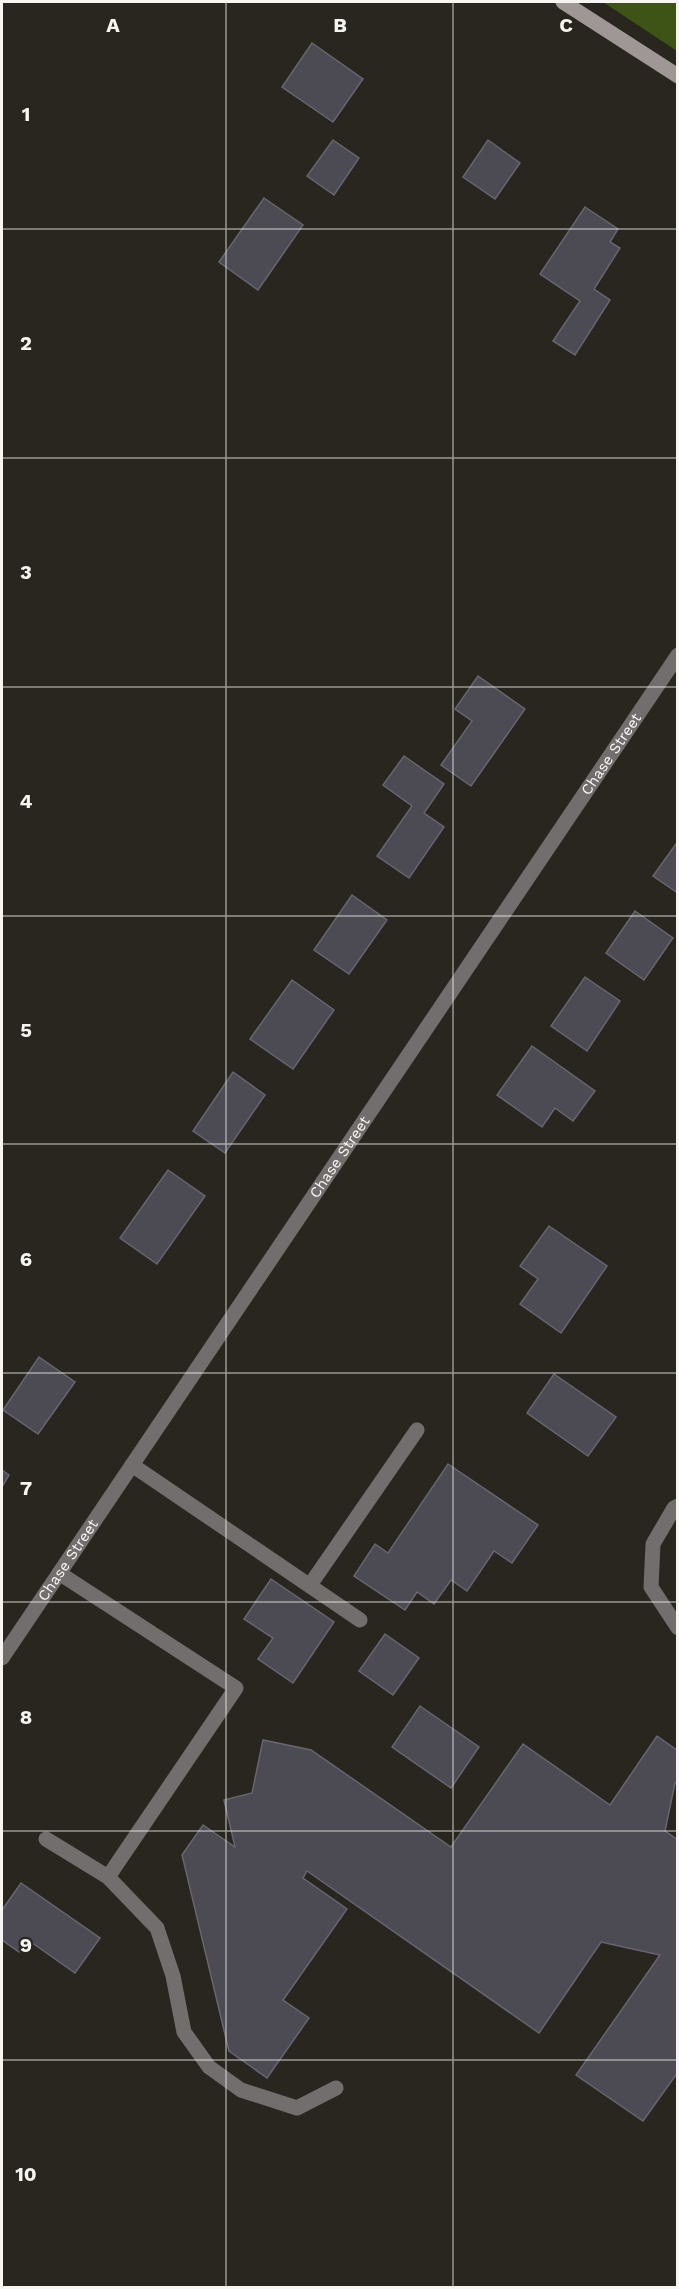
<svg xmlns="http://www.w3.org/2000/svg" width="679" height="2289" font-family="'Work Sans',sans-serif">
<rect width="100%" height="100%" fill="#292620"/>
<path fill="#3e5416" d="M603 2H677V51Z"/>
<g fill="#4c4b53" stroke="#67666e" stroke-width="1.5">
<path d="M312 43 363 79 333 122 282 87Z"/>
<path d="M333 140 359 158 334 195 307 176Z"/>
<path d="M488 140 520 163 495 199 463 177Z"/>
<path d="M264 198 303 225 258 290 219 262Z"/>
<path d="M585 207 618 229 610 242 620 248 594 289 610 300 575 355 553 341 580 301 540 274Z"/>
<path d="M478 676 525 709 471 786 441 765 472 721 455 709Z"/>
<path d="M404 756 444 784 424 813 444 827 409 878 377 856 412 806 383 785Z"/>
<path d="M678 841V893L653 876Z"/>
<path d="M352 895 387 920 349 974 314 950Z"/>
<path d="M635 911 673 938 644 980 606 953Z"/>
<path d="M585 977 620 1001 587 1051 551 1026Z"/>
<path d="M292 980 334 1010 293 1069 250 1039Z"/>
<path d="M532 1046 595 1091 573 1121 555 1108 542 1127 497 1095Z"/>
<path d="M233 1072 265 1095 225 1153 193 1131Z"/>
<path d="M168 1170 205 1196 157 1264 120 1238Z"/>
<path d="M549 1226 607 1266 561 1333 520 1304 538 1279 520 1266Z"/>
<path d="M39 1357 75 1382 38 1434 3 1410Z"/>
<path d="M554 1374 616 1417 588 1456 527 1413Z"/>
<path d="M448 1464 538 1525 512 1563 494 1551 467 1591 451 1580 434 1604 417 1592 405 1610 354 1576 375 1544 388 1553Z"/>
<path d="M2 1470 9 1475 2 1487Z"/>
<path d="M271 1579 334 1622 293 1683 258 1659 273 1638 244 1619Z"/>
<path d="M385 1634 419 1658 393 1695 359 1671Z"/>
<path d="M420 1706 479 1747 451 1788 392 1747Z"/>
<path d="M657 1736 678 1751V1779L675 1783 665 1831 678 1840V2072L643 2121 576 2075 660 1955 601 1942 539 2033 307 1871 303 1878 347 1909 283 2000 309 2018 267 2078 229 2051 182 1855 203 1825 235 1847 224 1800 252 1793 263 1740 311 1750 451 1847 523 1744 610 1805Z"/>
<path d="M21 1883 100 1938 75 1973 28 1940 19 1952 2 1940V1910Z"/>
</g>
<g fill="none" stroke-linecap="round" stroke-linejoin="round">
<g stroke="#736e6e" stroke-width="15">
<path d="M132 1465 360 1620"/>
<path d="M678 1506 674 1508 653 1544 651 1587 678 1628"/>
<path d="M59 1573 236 1688 108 1877"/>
<path d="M310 1585 417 1430"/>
<path d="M46 1839 108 1877 157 1928 173 1976 184 2032 209 2067 241 2090 297 2108 336 2088"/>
</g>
<path stroke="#736e6e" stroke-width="15" id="s1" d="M2 1658 678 655"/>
<path stroke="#9e9796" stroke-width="15" d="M563 2 678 76"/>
</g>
<path fill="none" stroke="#f6f5f0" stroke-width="1.5" stroke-opacity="0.55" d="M226 2V2288M453 2V2288M2 229H678M2 458H678M2 687H678M2 916H678M2 1144H678M2 1373H678M2 1602H678M2 1831H678M2 2060H678"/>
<g text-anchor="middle" stroke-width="4.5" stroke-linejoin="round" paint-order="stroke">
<g font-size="15" fill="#f6f5f0" stroke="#292620">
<text dy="5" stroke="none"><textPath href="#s1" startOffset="1090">Chase Street</textPath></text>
<text dy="5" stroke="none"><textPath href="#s1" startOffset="604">Chase Street</textPath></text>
<text dy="5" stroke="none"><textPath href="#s1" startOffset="118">Chase Street</textPath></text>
</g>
</g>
<g font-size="20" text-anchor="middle" font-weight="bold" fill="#f6f5f0" stroke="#292620" stroke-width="4.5" stroke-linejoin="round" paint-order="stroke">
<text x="113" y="32">A</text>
<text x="340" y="32">B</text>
<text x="566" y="32">C</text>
<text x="26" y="121">1</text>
<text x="26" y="350">2</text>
<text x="26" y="579">3</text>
<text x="26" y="808">4</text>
<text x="26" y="1037">5</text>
<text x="26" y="1266">6</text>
<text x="26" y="1495">7</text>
<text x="26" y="1724">8</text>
<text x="26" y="1952">9</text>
<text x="26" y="2181">10</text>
</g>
<rect width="679" height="2289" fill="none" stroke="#f6f5f0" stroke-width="6"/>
</svg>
